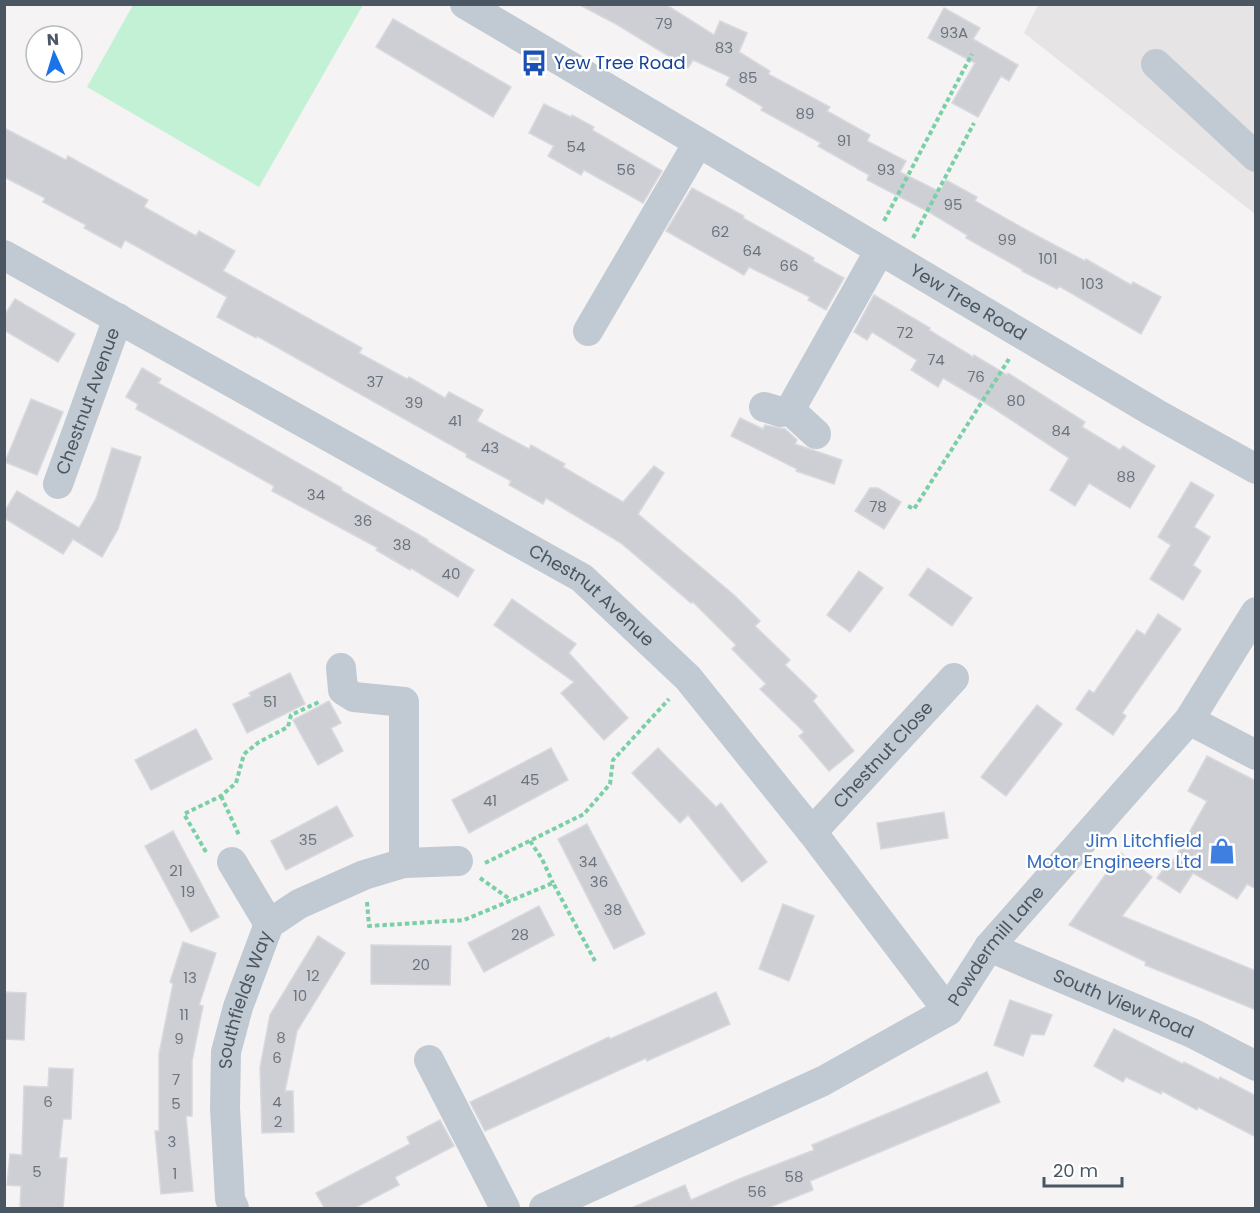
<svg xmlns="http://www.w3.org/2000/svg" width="1260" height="1213" font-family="Poppins,sans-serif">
<rect width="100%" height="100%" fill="#f5f3f3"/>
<path fill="#e6e4e5" d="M1038 5H1255V214L1024 33Z"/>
<path fill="#c3f1d5" d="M133 5V4L363 5 259 187 87 87Z"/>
<g fill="#cdcfd5" stroke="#d7d9de" stroke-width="1.5">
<path d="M578 4H665L714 35 720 21 747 33 739 52 770 71 768 74 830 107 827 111 870 135 867 141 906 161 900 172 940 192 946 180 977 197 975 201 1030 232 1085 261 1086 259 1131 285 1133 282 1161 297 1141 334 1059 286 1057 289 1022 271 1023 270 966 238 967 235 929 212 867 180 869 175 818 146 821 143 761 110 763 107 726 85 730 77 693 60 688 68 616 24Z"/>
<path d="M944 8 980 28 973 39 1018 65 1009 81 1001 76 978 117 952 103 975 63 928 38Z"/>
<path d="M393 19 511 87 493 117 376 47Z"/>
<path d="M544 104 571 117 572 115 594 127 592 130 662 171 643 203 584 170 581 175 548 156 554 146 529 133Z"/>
<path d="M4 128 66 160 68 156 148 200 144 207 196 236 199 231 235 251 223 271 362 348 359 353 407 379 409 377 445 398 449 392 483 410 477 421 529 449 531 445 565 464 563 467 623 502 654 466 664 473 638 514 734 595 760 621 755 626 790 660 785 665 817 696 813 701 854 751 829 771 799 736 804 732 760 689 766 684 732 649 736 645 693 602 691 603 621 543 546 498 543 504 509 485 511 481 466 457 467 454 257 336 256 338 217 317 227 297 125 240 121 248 84 228 86 225 43 202 45 198 4 177Z"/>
<path d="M692 188 744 216 743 218 814 258 813 261 844 278 826 310 808 300 810 297 749 267 744 275 666 231Z"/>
<path d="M874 295 930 328 929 330 973 357 974 355 1007 375 1008 373 1085 422 1082 427 1120 450 1123 446 1155 466 1130 508 1089 483 1075 506 1050 490 1069 458 987 404 943 378 938 387 911 370 917 360 872 332 867 340 854 332Z"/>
<path d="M15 299 75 334 58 362 4 330V316Z"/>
<path d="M142 368 161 379 158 383 342 488 341 490 428 540 427 541 474 570 458 597 411 568 410 570 376 550 378 548 272 491 274 486 136 409 138 404 126 397Z"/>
<path d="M31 399 63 412 37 475 5 462Z"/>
<path d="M740 418 763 429 765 425 785 429 797 440 795 444 842 460 834 484 796 471 797 469 731 436Z"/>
<path d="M112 448 141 457 118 529 102 557 73 539 63 554 4 518V512L17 491 79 528 96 499Z"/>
<path d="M1191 482 1214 495 1194 527 1210 537 1193 565 1201 571 1183 600 1150 579 1171 545 1158 537Z"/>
<path d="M870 488H878L901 502 884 529 855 511Z"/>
<path d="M928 568 972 598 952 626 909 595Z"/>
<path d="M859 571 883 588 850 632 827 615Z"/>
<path d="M512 599 576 644 569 653 628 718 604 740 561 693 574 682 494 625Z"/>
<path d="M1158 614 1181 629 1122 713 1126 716 1113 735 1076 709 1089 690 1094 693 1137 630 1145 635Z"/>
<path d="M290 673 305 704 247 733 233 704 251 696 249 693Z"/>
<path d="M329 701 341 723 331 728 343 751 318 765 293 720Z"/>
<path d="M1037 705 1062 724 1006 796 981 777Z"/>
<path d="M196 729 212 759 151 790 135 760Z"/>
<path d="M551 748 568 780 469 833 452 800Z"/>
<path d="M658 748 716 807 721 803 767 862 742 882 688 815 680 823 632 773Z"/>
<path d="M1207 756 1256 781V889L1247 884 1237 899 1193 873 1180 893 1157 878 1171 859 1173 861 1207 801 1188 791Z"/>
<path d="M337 806 353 836 286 870 271 841Z"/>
<path d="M944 812 948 838 881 849 877 823Z"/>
<path d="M587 824 645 934 614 949 558 839Z"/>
<path d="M173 831 219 917 191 932 145 846Z"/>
<path d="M1121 853 1152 877 1122 916 1256 971V1010L1145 965 1146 962 1069 925Z"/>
<path d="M783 904 814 916 789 981 759 969Z"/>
<path d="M539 906 554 935 484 972 468 943Z"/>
<path d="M318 936 345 953 297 1031 285 1091H293L294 1132 262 1133 260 1068 270 1015Z"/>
<path d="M183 942 216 953 199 1005 203 1006 192 1061V1116H186L193 1191 161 1194 155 1131H159V1054L173 984 170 982Z"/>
<path d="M371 945 451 946 450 985 371 984Z"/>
<path d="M4 992 26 993 24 1040 4 1039Z"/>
<path d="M716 992 730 1024 647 1061 646 1058 485 1131 470 1102 609 1037 610 1039Z"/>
<path d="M1010 1000 1052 1015 1044 1035 1031 1034 1023 1056 994 1045Z"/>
<path d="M1114 1029 1183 1064 1184 1062 1219 1080 1220 1077 1256 1096V1137L1198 1107 1197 1110 1162 1091 1161 1094 1126 1077 1123 1082 1094 1066Z"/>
<path d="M49 1068 73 1069 71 1119H63L59 1158H67L63 1209H20L21 1186 7 1185 10 1154 22 1155 24 1086 48 1087Z"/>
<path d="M987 1072 1000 1102 810 1181 813 1190 765 1209H629L685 1185 691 1200 739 1179 814 1150 812 1145Z"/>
<path d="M440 1120 454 1146 395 1177 399 1185 353 1209H325L316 1193 410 1144 407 1137Z"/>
</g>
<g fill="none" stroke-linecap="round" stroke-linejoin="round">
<g stroke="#7ad0a6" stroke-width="4" stroke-dasharray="4.5 3" stroke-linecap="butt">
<path d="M884 221 972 54"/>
<path d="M913 238 974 123"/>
<path d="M908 506 914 509 1009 359"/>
<path d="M221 796 239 835"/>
<path d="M530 841 542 859 553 883"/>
<path d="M206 852 184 814 221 796 236 783 244 754 259 742 288 727 291 715 319 702"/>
<path d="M485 863 584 814 610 784 613 760 669 699"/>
<path d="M480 878 511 900"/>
<path d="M367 902 369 926 464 920 553 883 595 961"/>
</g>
<g stroke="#c1cad2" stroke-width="30">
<path id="s1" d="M465 4 1155 413 1256 469"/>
<path d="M1156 64 1256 157"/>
<path id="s2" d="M4 255 582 578 688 678 812 832 948 1011"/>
<path d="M588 331 698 143"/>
<path d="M764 407 781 412 790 410 880 250"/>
<path d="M790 410 816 434"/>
<path id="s3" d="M58 484 118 318"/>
<path d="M341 668 343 690 354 697 404 702V863"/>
<path d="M1189 720 1256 755"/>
<path id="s4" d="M812 832 954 678"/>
<path d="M232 862 269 924"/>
<path id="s5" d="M989 947 1192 1033 1256 1066"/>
<path d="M429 1060 505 1208"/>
<path id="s6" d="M234 1208 230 1199 225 1108 226 1052 238 1007 269 924 299 904 364 875 404 863 458 861"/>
<path id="s7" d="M544 1208 823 1081 948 1011 989 947 1189 720 1256 612"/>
</g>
</g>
<defs>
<g id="bus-bare" transform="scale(2.07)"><path d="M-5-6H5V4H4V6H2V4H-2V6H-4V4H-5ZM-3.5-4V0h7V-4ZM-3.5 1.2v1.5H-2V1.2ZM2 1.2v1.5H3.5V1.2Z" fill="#1a4fb4" stroke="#fff" stroke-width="2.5" paint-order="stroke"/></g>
<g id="shop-bare" transform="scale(2.07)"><path d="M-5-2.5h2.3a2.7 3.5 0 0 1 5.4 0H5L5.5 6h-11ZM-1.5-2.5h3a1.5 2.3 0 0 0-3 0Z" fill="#3f7fe0" stroke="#fff" stroke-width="2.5" paint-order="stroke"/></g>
</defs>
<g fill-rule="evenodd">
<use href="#bus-bare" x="534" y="63"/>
<use href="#shop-bare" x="1222" y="851"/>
</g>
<g text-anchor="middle" stroke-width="5" stroke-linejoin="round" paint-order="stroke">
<g font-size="15" fill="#6b747e">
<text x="664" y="29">79</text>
<text x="954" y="38">93A</text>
<text x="724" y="53">83</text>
<text x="748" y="83">85</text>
<text x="805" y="119">89</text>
<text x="844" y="146">91</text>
<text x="576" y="152">54</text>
<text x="626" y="175">56</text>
<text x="886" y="175">93</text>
<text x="953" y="210">95</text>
<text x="720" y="237">62</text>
<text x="1007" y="245">99</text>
<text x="752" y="256">64</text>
<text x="1048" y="264">101</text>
<text x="789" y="271">66</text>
<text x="1092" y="289">103</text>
<text x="905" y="338">72</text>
<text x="936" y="365">74</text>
<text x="976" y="382">76</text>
<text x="375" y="387">37</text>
<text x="1016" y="406">80</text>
<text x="414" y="408">39</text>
<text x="455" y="426">41</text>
<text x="1061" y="436">84</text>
<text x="490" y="453">43</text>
<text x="1126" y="482">88</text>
<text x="316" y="500">34</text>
<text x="878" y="512">78</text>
<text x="363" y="526">36</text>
<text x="402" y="550">38</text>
<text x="451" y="579">40</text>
<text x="270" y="707">51</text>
<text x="530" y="785">45</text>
<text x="490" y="806">41</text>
<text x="308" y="845">35</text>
<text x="588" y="867">34</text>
<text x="176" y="876">21</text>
<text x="599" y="887">36</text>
<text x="188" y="897">19</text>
<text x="613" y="915">38</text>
<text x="520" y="940">28</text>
<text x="421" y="970">20</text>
<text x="313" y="981">12</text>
<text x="190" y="983">13</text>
<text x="300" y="1001">10</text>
<text x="184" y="1020">11</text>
<text x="281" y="1043">8</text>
<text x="179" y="1044">9</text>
<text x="277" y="1063">6</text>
<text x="176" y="1085">7</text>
<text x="48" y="1107">6</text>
<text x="277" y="1107">4</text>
<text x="176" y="1109">5</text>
<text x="278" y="1127">2</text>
<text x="172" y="1147">3</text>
<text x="37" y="1177">5</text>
<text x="175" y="1179">1</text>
<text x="794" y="1182">58</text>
<text x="757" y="1197">56</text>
</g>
<g font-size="18" fill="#164399" stroke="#fff" text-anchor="start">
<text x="554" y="69">Yew Tree Road</text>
</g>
<g font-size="18" fill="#4a5661" stroke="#fff">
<text dy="6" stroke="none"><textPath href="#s1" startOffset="585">Yew Tree Road</textPath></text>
<text dy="6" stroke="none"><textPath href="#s3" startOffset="88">Chestnut Avenue</textPath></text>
<text dy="6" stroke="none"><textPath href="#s2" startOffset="680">Chestnut Avenue</textPath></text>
<text dy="6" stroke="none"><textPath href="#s4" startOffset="105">Chestnut Close</textPath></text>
<text dy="6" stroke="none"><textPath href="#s7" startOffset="531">Powdermill Lane</textPath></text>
<text dy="6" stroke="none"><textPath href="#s6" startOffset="212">Southfields Way</textPath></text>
<text dy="6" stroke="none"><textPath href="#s5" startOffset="146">South View Road</textPath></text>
</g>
<g font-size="18" fill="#366cbe" stroke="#fff" text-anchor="end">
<text x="1202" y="847">Jim Litchfield<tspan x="1202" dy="21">Motor Engineers Ltd</tspan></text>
</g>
</g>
<rect width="1260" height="1213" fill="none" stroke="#4a5661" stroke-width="12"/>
<g transform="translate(54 54) rotate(356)"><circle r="28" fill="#ffffff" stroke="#b7bbc0" stroke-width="1.5"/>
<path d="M0-4.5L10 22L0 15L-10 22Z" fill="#1a73e8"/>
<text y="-9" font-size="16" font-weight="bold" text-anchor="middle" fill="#4a5661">N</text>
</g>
<path d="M1044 1177v9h78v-9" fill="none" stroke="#4a5661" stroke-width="3"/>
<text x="1053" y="1177" font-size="18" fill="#4a5661" stroke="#ffffff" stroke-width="4.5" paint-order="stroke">20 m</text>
</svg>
